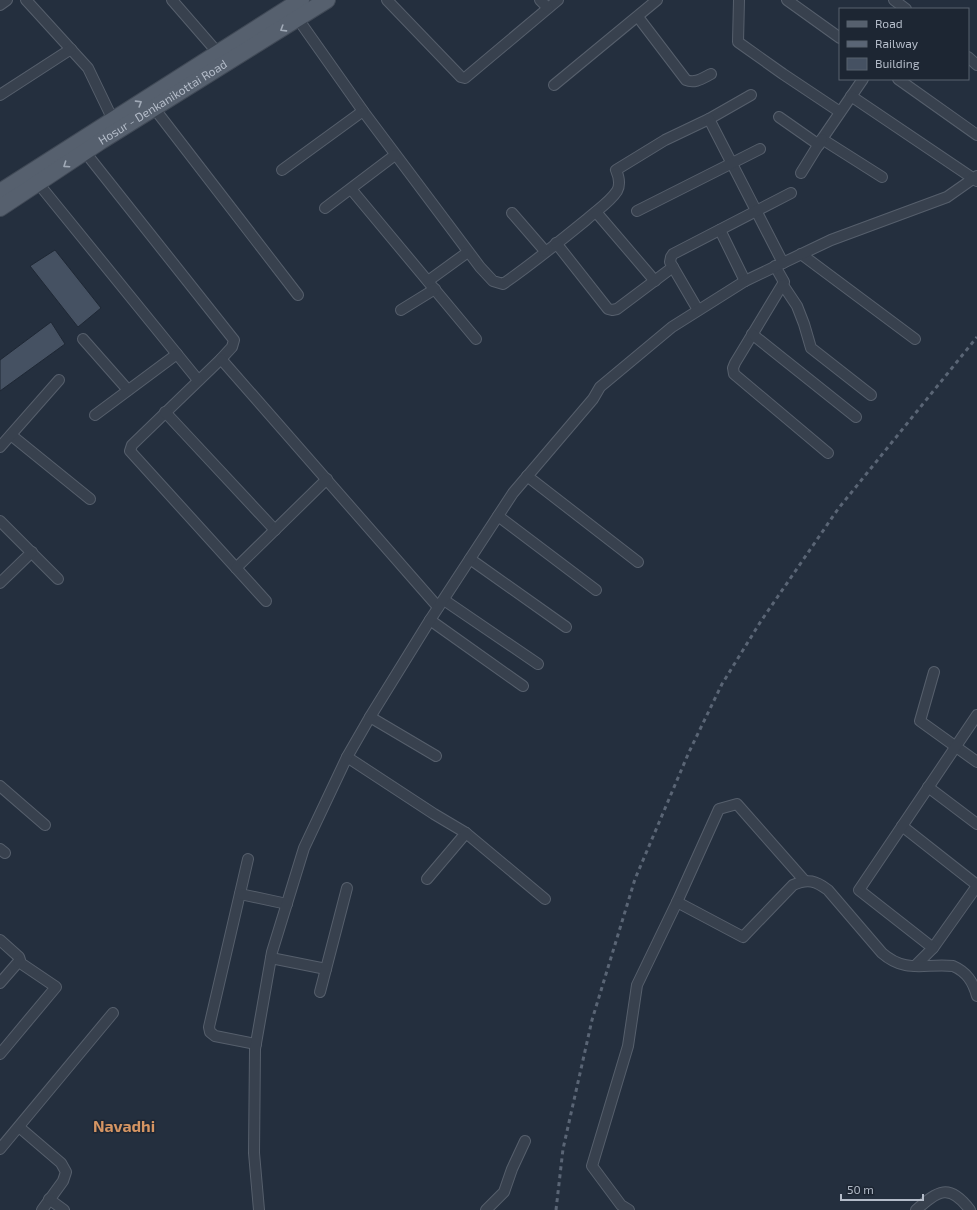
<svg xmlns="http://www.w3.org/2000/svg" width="977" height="1210" font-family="'Exo 2',sans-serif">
<rect width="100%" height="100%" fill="#242f3e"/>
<g fill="#455162" stroke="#1f2835">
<path d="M55 250 101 308 78 327 30 266Z"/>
<path d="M51 322 65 344 0 391V360Z"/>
</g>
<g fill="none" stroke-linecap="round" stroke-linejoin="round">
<g stroke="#565f6c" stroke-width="12">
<g id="minor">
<path d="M26 0 88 68 113 120"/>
<path d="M172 0 218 53"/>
<path d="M387 0 461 77 465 78 558 0"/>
<path d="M540 0 548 8"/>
<path d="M739 0 738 42 783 74 840 112"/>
<path d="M787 0 840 38"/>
<path d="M894 0 906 9"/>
<path d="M0 5 7 0"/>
<path d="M638 17 686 80C695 84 703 78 711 74"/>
<path d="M298 19 363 111 480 267 493 281 503 284C532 264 559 242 586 220 596 211 610 202 617 191 621 184 619 177 616 170L665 140 709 119 751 95"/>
<path d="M968 57 977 65"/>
<path d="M863 79 822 139 882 177"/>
<path d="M898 79 977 135"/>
<path d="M554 85 657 0"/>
<path d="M0 95 71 49"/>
<path d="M851 96 977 181"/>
<path d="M154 108 298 295"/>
<path d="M779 117 819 145"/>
<path d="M709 119 783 263"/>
<path d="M85 152 234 340 232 347 221 359 132 445 130 451 266 601"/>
<path d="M282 170 363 111"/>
<path d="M801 173 822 139"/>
<path d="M38 183 198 380"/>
<path d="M351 189 476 339"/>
<path d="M325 208 395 155"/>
<path d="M637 211 760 149"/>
<path d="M596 212 655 281"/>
<path d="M512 213 545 251"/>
<path d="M720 230 745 281"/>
<path d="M556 243 608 309 612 310 617 309 673 267"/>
<path d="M801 254 915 339"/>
<path d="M775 266 784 282 735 363 733 368 734 374 828 453"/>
<path d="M428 281 468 252"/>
<path d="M783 285 797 306 804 324 811 348 871 395"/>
<path d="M401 310 435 289"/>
<path d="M698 310 670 262 671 257 673 254 791 193"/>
<path d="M752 334 856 417"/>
<path d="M83 339 128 390"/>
<path d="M221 359 438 607"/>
<path d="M165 412 275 530"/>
<path d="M95 415 177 354"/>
<path d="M11 435 90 499"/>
<path d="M0 447 59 380"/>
<path d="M527 476 638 562"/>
<path d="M498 516 596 590"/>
<path d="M0 521 58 579"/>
<path d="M470 559 566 627"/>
<path d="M236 568 327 479"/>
<path d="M0 583 32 552"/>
<path d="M444 600 538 664"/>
<path d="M430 620 523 686"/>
<path d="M934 672 920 721 977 762"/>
<path d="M370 717 436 756"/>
<path d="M347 757 434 814 466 833 545 899"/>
<path d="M0 786 45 825"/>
<path d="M928 787 977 824"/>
<path d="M902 826 977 885"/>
<path d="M0 849 5 853"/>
<path d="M248 859 209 1027 210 1032 215 1036 256 1044"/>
<path d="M427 879 466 833"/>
<path d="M240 894 287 904"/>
<path d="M677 902 719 809 737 804 804 880"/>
<path d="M0 940 19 957 20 960 0 983"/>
<path d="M933 948 977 886"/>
<path d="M271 958 326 969"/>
<path d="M915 966 933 948 859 890 977 715"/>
<path d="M320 992 347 888"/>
<path d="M0 1054 56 987 19 962"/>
<path d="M19 1127 61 1163 66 1172 63 1181 42 1210"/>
<path d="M0 1149 113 1013"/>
<path d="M49 1199 64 1210"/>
<path d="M259 1210 254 1153 255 1049 272 952 304 848 347 757 370 717 430 620 513 493 593 399 600 387 672 327 745 281 831 240 947 197 977 176"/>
<path d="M486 1210 504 1192 512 1169 525 1141"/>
<path d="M629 1210 621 1205 592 1166 628 1046 637 985 677 902 743 937 793 885C808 878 816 881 828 890L882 953C906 974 925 963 953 966 967 972 973 982 977 996"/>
<path d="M916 1210C938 1191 949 1182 970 1210"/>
</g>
</g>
<g stroke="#414a57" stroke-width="18">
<g id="primary">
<path d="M0 192 301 0"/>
<path id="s1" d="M0 208 101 141 327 0"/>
</g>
</g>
<use href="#minor" stroke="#38414e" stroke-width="10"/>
<use href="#primary" stroke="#56606e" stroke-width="16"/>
<path stroke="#5a6575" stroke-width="3" stroke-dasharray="4 4" stroke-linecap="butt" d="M556 1210 563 1149 592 1020 635 879 689 752 722 684 761 621 838 509 977 337"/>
</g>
<defs><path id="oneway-chevron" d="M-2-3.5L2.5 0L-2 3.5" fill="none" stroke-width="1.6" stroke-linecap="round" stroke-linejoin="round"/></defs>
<g stroke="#a1aab7">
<use href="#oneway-chevron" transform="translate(283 29) rotate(148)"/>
<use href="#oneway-chevron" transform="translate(139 103) rotate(-32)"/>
<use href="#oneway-chevron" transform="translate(66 165) rotate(146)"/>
</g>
<g text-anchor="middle" stroke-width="3" stroke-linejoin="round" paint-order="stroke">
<g font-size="12" fill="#b4bcc9" stroke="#1d2633">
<text dy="4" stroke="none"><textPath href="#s1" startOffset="194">Hosur - Denkanikottai Road</textPath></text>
</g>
<g font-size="16" font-weight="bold" fill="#d59563" stroke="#1d2633">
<text x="124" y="1132">Navadhi</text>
</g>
</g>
<rect x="839" y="8" width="130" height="72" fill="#1d2633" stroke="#59626f"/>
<rect x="847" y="21" width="20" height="6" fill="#56606e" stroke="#59626f"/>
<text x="875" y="28" font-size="12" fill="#b4bcc9">Road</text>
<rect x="847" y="41" width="20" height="6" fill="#5a6575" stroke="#59626f"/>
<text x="875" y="48" font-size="12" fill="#b4bcc9">Railway</text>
<rect x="847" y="58" width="20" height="12" fill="#455162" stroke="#59626f"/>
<text x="875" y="68" font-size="12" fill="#b4bcc9">Building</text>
<path d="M841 1194v6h82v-6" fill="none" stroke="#b4bcc9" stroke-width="2"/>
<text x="847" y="1194" font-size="12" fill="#b4bcc9" stroke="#1d2633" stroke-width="3" paint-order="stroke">50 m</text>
</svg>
